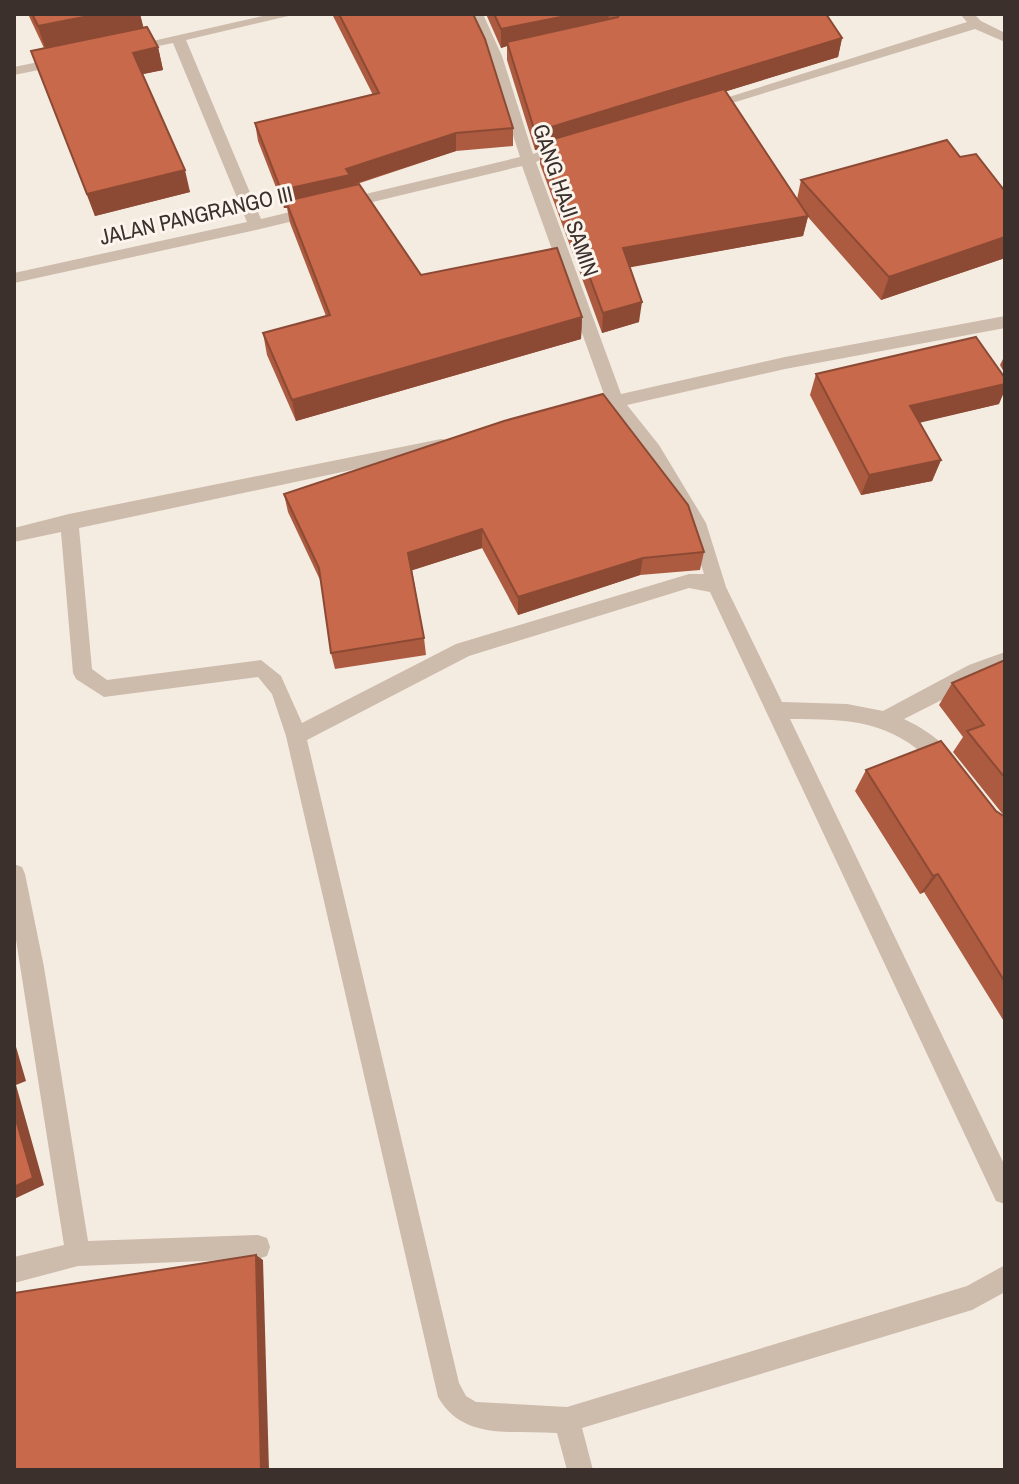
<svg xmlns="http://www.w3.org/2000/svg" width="1019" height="1484" font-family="'Archivo Narrow',sans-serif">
<rect width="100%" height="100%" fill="#f4ebe1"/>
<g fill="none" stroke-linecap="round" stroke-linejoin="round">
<g fill="#cdbbac" fill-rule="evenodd">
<path d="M271 14H297L186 40 261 219 520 157 488 56 469 14H483L502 56 533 154 539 152 546 157 536 162 621 394 785 357 1005 316V328L785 369 627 405 659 445 706 523 726 587 782 702 847 704 883 711 969 665 1005 652V668L904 719C925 729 948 744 958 765L955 771 948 774 941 771C895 721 854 719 790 719L1005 1166V1204L996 1201 710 592 689 588 469 656 307 740 459 1383 466 1396 476 1402 567 1407 967 1286 1005 1265V1292L972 1310 582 1428 593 1470H567L557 1433C512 1430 463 1441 438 1397L286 736 272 694 258 677 104 697 76 679 73 673 61 532 14 542V528L69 514 441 439 447 440 450 445 441 451 79 528 92 669 107 680 261 660 281 676 302 723 456 644 689 574H704L688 524 647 455 611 408 603 410 595 404 605 397 522 166 256 230 14 283V273L247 222 173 43 129 52 122 48Z"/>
<path d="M960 14H974L981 21 1005 33V42L975 29 709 110 697 107 967 22Z"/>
<path d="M63 57 70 61 68 64 14 75V67Z"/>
<path d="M14 864 22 867 25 874 44 967 88 1241 258 1235 267 1238 270 1247 267 1256 258 1259 78 1266 14 1283V1257L64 1245 14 927Z"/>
</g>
</g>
<g fill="#ac5a40">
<path d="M28 14H140L143 28 158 47 163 70 142 74 190 192 95 216 31 51 44 48Z"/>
<path d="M332 14H473L513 128V146L456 151 351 186 421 275 582 317 581 339 296 421 267 355 263 333 326 316 290 223 287 208H284L258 141 255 123 373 95Z"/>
<path d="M486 14H826L842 38 838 57 726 91 797 199 801 180 960 157 1005 190V258L881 300 808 217 803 236 629 267 639 322 602 333 540 164V149L535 150 507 60V46L501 48Z"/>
<path d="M1005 355V374L1000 365Z"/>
<path d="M816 374 999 404 920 422 941 460 932 481 861 495 810 395Z"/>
<path d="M284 494 704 552 700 570 640 575 518 615 482 548 412 570 424 638 426 655 335 669 331 653 321 582 288 512Z"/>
<path d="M1005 660V817L953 752 963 737 939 705 952 683Z"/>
<path d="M866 770 996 811 1005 817V1023L924 892 920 894 855 791Z"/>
</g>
<g fill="#8c4a34">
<path d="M99 14H140L146 37 48 57 38 26Z"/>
<path d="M576 14H609L608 25 507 42V46L501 48V29Z"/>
<path d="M842 38 838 57 542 148 540 143V149L535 150V132Z"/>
<path d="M158 47 163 70 139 75 133 53Z"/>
<path d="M456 133V151L351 185 286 201 287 208H284L281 190Z"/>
<path d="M185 170 190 192 95 216 87 194Z"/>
<path d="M808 216 803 236 621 269 623 248Z"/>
<path d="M1005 237V258L881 300 889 277Z"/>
<path d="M642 302 639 322 602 333 603 313Z"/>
<path d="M582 317 581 339 296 421 292 400Z"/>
<path d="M1005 384V390L999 404 902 427 910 406Z"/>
<path d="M941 460 932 481 861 495 869 475Z"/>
<path d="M482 529V548L410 571 408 553Z"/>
<path d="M643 558 640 575 518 615V597Z"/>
<path d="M938 874 924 892 920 894 933 876Z"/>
<path d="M14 1040 26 1081 16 1085 44 1185 14 1199Z"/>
<path d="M256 1255 263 1260 269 1470H261Z"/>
</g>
<g fill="#c8694b" stroke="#8c4a34" stroke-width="2">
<path d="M32 14H99L38 26Z"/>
<path d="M339 14H473L485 39 513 128 456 133 346 169 350 175 281 190 255 123 379 93Z"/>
<path d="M494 14H576L501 29Z"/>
<path d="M620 14H826L842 38 535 132 507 42 618 17Z"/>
<path d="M147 27 158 47 133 53 185 170 87 194 31 51Z"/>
<path d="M724 89 808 216 623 248 642 302 603 313 540 143Z"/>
<path d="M947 140 960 157 976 154 1004 190H1005V237L889 277 801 180Z"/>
<path d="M359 184 421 275 557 248 582 317 292 400 263 333 330 315 286 201Z"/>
<path d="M976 337 1005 378V384L910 406 941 460 869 475 816 374Z"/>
<path d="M603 394 688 505 704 552 643 558 518 597 482 529 408 553 424 638 331 653 319 568 284 494 504 421Z"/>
<path d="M1005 660V778L967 731 984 725 952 683Z"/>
<path d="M941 741 996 811 1005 817V982L938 874 933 876 866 770Z"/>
<path d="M14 1113 33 1178 14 1187Z"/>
<path d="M256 1255 261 1470H14V1293Z"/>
</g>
<g text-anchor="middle" stroke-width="6" stroke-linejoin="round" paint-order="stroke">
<g font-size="22" fill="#3b302b" stroke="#fbf5ee">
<text transform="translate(566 200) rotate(71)" y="8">GANG HAJI SAMIN</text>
<text transform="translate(196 215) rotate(-13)" y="8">JALAN PANGRANGO III</text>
</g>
</g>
<rect width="1019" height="1484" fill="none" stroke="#3b302b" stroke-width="32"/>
</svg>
